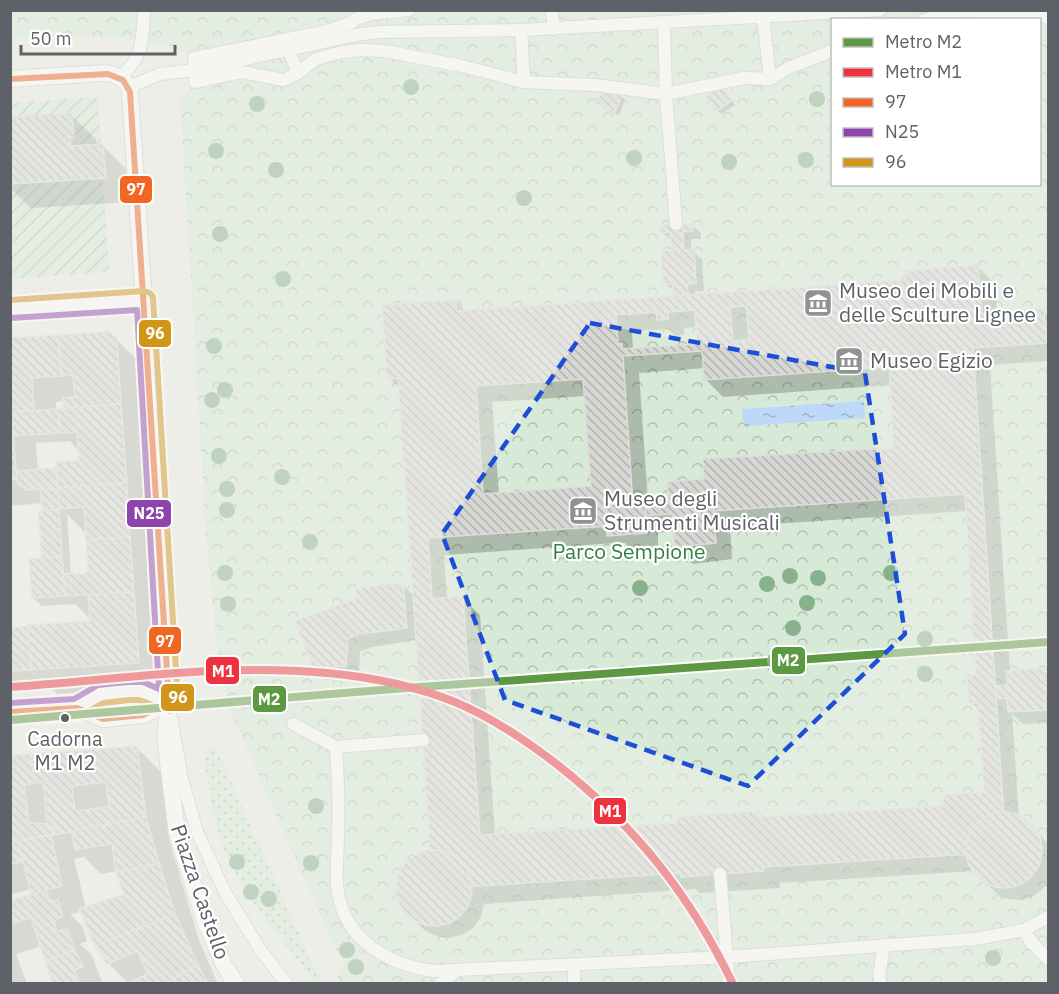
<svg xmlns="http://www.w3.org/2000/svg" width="1059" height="994" font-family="'IBM Plex Sans',sans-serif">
<defs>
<pattern id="grass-dots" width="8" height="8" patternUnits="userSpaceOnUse" patternTransform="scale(1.5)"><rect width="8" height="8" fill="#d7ead7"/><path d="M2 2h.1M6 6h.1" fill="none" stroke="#b2c1b2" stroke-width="1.8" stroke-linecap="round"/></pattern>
<pattern id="forest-crowns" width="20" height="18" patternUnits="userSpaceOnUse" patternTransform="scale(1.5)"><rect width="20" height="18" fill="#d7ead7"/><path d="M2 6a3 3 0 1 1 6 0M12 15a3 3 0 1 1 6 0" fill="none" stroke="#b2c1b2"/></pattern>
<pattern id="garden-furrows" width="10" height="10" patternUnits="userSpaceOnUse" patternTransform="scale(1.5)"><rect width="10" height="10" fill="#d7ead7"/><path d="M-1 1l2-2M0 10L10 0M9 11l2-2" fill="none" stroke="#b2c1b2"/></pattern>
<pattern id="water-ripples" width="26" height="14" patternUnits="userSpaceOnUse" patternTransform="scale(1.5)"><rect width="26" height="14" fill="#bdd8f8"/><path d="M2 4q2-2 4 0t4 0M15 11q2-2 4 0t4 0" fill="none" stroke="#9db3cd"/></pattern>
<pattern id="building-back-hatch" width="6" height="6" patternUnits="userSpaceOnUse" patternTransform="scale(1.5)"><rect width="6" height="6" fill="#d7d7d4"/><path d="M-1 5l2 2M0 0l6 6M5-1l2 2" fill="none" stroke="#b2b2b0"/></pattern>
</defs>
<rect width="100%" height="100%" fill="#eeeee9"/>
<path fill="url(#grass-dots)" d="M211 746 217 750 321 983H316C282 939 240 895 221 841 211 812 207 781 204 751Z"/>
<path fill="url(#forest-crowns)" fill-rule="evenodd" d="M11 10 1048 11V983H339L337 978 344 963 334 946 229 708 218 652 207 550 180 100 195 82 194 58C188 54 181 50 174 47 129 34 57 36 11 39ZM832 20H1040V184H832Z"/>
<path fill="url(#garden-furrows)" d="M97 97 101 144H103L106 178H103L109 272 11 279V103Z"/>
<path fill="url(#water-ripples)" d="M864 401 865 418 744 426 742 409Z"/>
<g fill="#0003" fill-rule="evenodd">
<path d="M726 91 735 105 721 114 717 111Z"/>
<path d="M621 97 625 100 619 115 602 108 598 104Z"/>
<path d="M71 115 96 139V146H103L127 170 130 202 31 208 10 188V119Z"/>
<path d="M692 225 701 233V239H691V251L702 259 704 291H695V296L907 282 978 267 995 284 997 314 1044 311 1048 316V361L990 365 1010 672 1043 670 1048 675V723L1023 724 1012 714 1019 817 1033 827 1048 844V884L1034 896 1021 900 1004 898 996 893 975 871 780 883V888L699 893 696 889 484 904 481 917 474 927 464 934 449 938 436 936 425 931 406 911 399 898 398 884 403 869 407 863 418 855 432 851 417 640 372 647 360 651 359 678 327 680 314 667 403 585 414 596 400 389 389 378 456 301 466 312 678 297 675 292 665 284 673 252 672 241 662 232ZM698 327 699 345 633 350 632 331 668 329 676 336 684 335V328ZM705 368 706 380 723 397 892 385 896 449 706 480 671 502 652 504 648 501 639 373ZM586 396 593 488 499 494 492 402ZM967 511 977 676 971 702 980 711 986 794 946 807 764 819 759 813 679 824 495 836 480 615 463 598 447 599 444 555 616 543H625L629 548 658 546V533L675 531 676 547 693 564 732 559 730 527ZM1034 837 1036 845 1037 862 1034 863Z"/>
<path d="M116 339 141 364 163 687 57 694 50 686 10 689V624L16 629 93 622 75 604 42 606 33 598 43 559V503L10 506V340ZM65 401V410H56V402ZM70 441 79 451 80 462 58 472 56 469 38 471 36 443ZM67 514 85 533 87 532 90 570 87 574 71 575Z"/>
<path d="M137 748 161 772 170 843 199 940 218 984H129L108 963 82 911 70 914 82 926 87 941 80 944 91 954 103 984H54L42 946 16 954 27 984H10V901L33 895 31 889 10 895V756ZM84 857 101 874 117 871 126 895 86 908 74 859Z"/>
</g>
<g fill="url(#building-back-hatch)" stroke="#deddd8" stroke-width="1.5" fill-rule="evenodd">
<path d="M722 85 732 100 716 112 706 96Z"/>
<path d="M603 88 622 95 615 112 596 104Z"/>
<path d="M72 113 74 138H70L71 146 103 144 106 178 10 184V117Z"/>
<path d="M693 224V231L683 232 684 250 694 249 696 283 687 284 688 295 674 296 673 284 663 285 661 251 672 250 670 232 660 233V225Z"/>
<path d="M978 265 982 314 1044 309 1047 343 973 348 1004 818 1021 823 1033 835 1036 852 1029 870 1012 881 1001 882 992 880 979 870 972 854 763 867 764 871 681 877 680 873 465 887 462 901 456 909 447 915 435 918 425 917 415 912 405 897V878L416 863 431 858 398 378 387 379 382 305 456 300 457 311 906 280 905 271ZM746 306 749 340 733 341 730 307ZM695 310 697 344 622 349V343L618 344 616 315 656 312 657 320 668 319V312ZM702 351 704 380 889 367 894 448 703 459 704 479 667 482 669 500 633 505 623 356ZM583 379 591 486 483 494 476 386ZM965 494 976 675H967L969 703H978L984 792 943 795 944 806 760 817 759 811 677 817V823L480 835 463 596 432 599 428 538 610 526 611 531 642 529 641 516 672 514 675 547 716 543 714 511Z"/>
<path d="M109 332 117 338 121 404 63 408V398L75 397 73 375 61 376 58 335Z"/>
<path d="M58 335 61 376 32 378 34 410 11 412 10 338Z"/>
<path d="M10 400 17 480H10Z"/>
<path d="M121 404 127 483 58 488 56 462 79 461 77 432 60 433 58 409Z"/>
<path d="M58 409 60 433 13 436 11 412Z"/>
<path d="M56 468 58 488 25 490 17 483 16 471Z"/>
<path d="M127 483 130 537 86 540 84 507 59 509 58 488Z"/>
<path d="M58 488 59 509 42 511 40 489Z"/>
<path d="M645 500 647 533 607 536 604 503Z"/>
<path d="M59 509 62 556 42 558 38 511Z"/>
<path d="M130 537 134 592 65 596 63 574 86 573 88 570 86 540Z"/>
<path d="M62 556 65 596 32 598 29 559Z"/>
<path d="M403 583 407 628 359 634 348 639 346 666 313 668 295 621 356 599V588Z"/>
<path d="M134 592 139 663 31 670 28 625 90 621 88 595Z"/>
<path d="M10 622 12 628 28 626 31 670 10 671Z"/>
<path d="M1044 668 1045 682H1048V696H1045L1046 710 1008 712 1007 698 996 699V686L1007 685 1006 671Z"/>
<path d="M137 746 146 817 64 833 47 824 43 782 34 783 31 754ZM106 782 109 807 75 811 72 786Z"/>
<path d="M31 754 34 783 24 785 29 823 47 824 64 833 10 842V755Z"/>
<circle cx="1004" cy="850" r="38"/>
<path d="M146 817 159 863 116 873 112 844 75 850 71 831Z"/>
<path d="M51 835 62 886 31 894 18 841Z"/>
<path d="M18 841 22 862 10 864V842Z"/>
<circle cx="434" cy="888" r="38"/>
<path d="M159 863 175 914 95 946 79 909 124 894 116 873Z"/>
<path d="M46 890 50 901 58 900 63 916 54 921 57 932 67 928 75 950 45 961 31 918 10 924V900Z"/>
<path d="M175 914 198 965 164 984H125L148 974 137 951 107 964 95 946Z"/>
<path d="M75 950 83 967 74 970 80 984H53L45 961Z"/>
<path d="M198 965 208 984H164Z"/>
</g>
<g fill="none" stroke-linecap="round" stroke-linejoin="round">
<g stroke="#cacaca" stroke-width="14">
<g id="pedestrian">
<path d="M409 10 371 14 355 19 351 23 323 32 194 58 195 82 242 72 284 80 298 73 316 59 342 52 362 50 385 51 462 66 524 82 595 85 666 94 744 78 770 79 788 68 832 51"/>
<path d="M552 10 554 29"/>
<path d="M763 17 770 79"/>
<path d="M923 20 964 11 1045 16 1048 19"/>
<path d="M664 22 666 94 676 224"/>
<path d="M521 30 524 82"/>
<path d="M289 51 298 73"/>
<path d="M121 77C144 54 142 42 144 10"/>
<path d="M129 87 160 74 195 70 356 35 378 32 521 30 880 10"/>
<path d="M171 717 182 779 197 832 225 892 261 951 287 984"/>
<path d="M293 724 336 747"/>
<path d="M336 747C338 776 339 805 338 834 338 856 334 881 340 902 353 946 393 965 434 971L727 957 975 939 1024 930 1048 917"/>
<path d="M336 747 423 740"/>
<path d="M720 874 729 984"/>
<path d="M1024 930 1031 942 1048 959"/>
<path d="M440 984 457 970"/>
<path d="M574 984V965"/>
<path d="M881 984 879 976 884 945"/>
</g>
</g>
<g stroke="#cacaca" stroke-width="18">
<g id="minor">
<path d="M10 79 103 73C117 74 126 78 130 92L167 650 169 702 165 737 177 833 205 922 224 965 236 984"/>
<path d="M10 309 145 300"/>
<path d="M77 708 100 694 129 691H141L169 702"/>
<path d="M10 712 77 708 103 719 143 715 169 702"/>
</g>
</g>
<use href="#pedestrian" stroke="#fcfcfc" stroke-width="12"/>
<use href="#minor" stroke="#fcfcfc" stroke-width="16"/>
<g stroke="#fff" stroke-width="10">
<path id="bus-1" d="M10 79 108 74 123 80 130 92 169 702 143 715 103 719 77 708 10 712"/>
</g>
<g stroke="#fff" stroke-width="10">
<path id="bus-2" d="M10 703 74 699 98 685 128 682H143L159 689 137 310 11 318"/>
</g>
<g stroke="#fff" stroke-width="10">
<path id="bus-3" d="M10 300 144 291 150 293 153 297 178 702 176 707 170 711 139 700H129L103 703 78 717 11 721"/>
</g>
<use href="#bus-1" stroke="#f26522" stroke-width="6"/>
<use href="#bus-2" stroke="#8e44ad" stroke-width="6"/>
<use href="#bus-3" stroke="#d1951a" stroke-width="6"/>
<g stroke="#fff" stroke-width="12">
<path id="metro-1" d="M10 720 406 688 1048 642"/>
</g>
<g stroke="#fff" stroke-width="12">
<path id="metro-2" d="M10 687C115 680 222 663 327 673 371 677 415 686 455 702 493 718 527 741 559 766 636 827 690 895 733 984"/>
</g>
<use href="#metro-1" stroke="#5d9842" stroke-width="8"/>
<use href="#metro-2" stroke="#ee333e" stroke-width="8"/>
</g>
<g fill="#87b28d">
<circle cx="411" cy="87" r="8"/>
<circle cx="817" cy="99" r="8"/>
<circle cx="257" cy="104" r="8"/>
<circle cx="216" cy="151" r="8"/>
<circle cx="634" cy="158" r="8"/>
<circle cx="806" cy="160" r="8"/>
<circle cx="729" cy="162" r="8"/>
<circle cx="276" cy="170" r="8"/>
<circle cx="524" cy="198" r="8"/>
<circle cx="220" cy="234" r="8"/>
<circle cx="283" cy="279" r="8"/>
<circle cx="214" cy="346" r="8"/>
<circle cx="225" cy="390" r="8"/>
<circle cx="212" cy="400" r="8"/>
<circle cx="219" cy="456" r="8"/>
<circle cx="282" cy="477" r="8"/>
<circle cx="227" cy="489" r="8"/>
<circle cx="227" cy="510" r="8"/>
<circle cx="310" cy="542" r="8"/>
<circle cx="225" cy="573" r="8"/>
<circle cx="891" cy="573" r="8"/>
<circle cx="790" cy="576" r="8"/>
<circle cx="818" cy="578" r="8"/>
<circle cx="767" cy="584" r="8"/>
<circle cx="640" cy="588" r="8"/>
<circle cx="807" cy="603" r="8"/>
<circle cx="228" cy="604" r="8"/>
<circle cx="793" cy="628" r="8"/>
<circle cx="925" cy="639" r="8"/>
<circle cx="775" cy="661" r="8"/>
<circle cx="925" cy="674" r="8"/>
<circle cx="316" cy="806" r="8"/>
<circle cx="237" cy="862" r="8"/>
<circle cx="311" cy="863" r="8"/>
<circle cx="251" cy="892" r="8"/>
<circle cx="269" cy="899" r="8"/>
<circle cx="347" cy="950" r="8"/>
<circle cx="993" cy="958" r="8"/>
<circle cx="356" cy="967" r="8"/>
</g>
<path d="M0 0H1059V994H0ZM590 323 865 373 905 634 748 786 505 700 442 534Z" fill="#eeeee9" fill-opacity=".55" fill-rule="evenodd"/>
<path fill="none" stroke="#1d4ed8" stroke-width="4.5" stroke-dasharray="12 8" stroke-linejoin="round" d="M590 323 865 373 905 634 748 786 505 700 442 534Z"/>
<defs>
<g id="museum-square" transform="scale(1.5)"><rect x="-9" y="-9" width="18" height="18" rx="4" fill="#909294" stroke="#fff"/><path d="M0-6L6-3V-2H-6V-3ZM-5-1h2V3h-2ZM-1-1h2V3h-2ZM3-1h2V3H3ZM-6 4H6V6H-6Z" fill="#fff"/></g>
</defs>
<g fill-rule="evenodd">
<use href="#museum-square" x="818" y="303"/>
<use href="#museum-square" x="849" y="361"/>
<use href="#museum-square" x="583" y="511"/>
</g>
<circle fill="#5e6167" stroke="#fff" stroke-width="2" cx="65" cy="718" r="5"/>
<g text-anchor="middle" stroke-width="4.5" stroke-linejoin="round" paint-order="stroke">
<g font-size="20" fill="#5e6167" stroke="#fff">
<text x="65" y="746">Cadorna<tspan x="65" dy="24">M1 M2</tspan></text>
</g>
<g font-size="21" fill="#5e6167" stroke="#fff" text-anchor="start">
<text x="839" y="298">Museo dei Mobili e<tspan x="839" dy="24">delle Sculture Lignee</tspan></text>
<text x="870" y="368">Museo Egizio</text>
<text x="604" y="506">Museo degli<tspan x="604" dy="24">Strumenti Musicali</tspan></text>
</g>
<g font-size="21" fill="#338141" stroke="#fff">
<text x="629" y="559">Parco Sempione</text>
</g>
<g font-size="21" fill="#5e6167" stroke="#fff">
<text transform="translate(200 892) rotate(71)" y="7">Piazza Castello</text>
</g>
</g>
<g stroke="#fff" stroke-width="2">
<rect x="119" y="175" width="34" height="29" rx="6" fill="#f26522"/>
<rect x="138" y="319" width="34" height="29" rx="6" fill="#d1951a"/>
<rect x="126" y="499" width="46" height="29" rx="6" fill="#8e44ad"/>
<rect x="148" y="626" width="34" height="29" rx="6" fill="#f26522"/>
<rect x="771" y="646" width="35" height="29" rx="6" fill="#5d9842"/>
<rect x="205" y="656" width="35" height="29" rx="6" fill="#ee333e"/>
<rect x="160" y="683" width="35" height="29" rx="6" fill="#d1951a"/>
<rect x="252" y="685" width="35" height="28" rx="6" fill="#5d9842"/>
<rect x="593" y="797" width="34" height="28" rx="6" fill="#ee333e"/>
</g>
<g font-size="16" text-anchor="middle" font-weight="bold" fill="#fff">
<text x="136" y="195">97</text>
<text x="155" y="339">96</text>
<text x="149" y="519">N25</text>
<text x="165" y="647">97</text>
<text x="788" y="666">M2</text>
<text x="223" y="677">M1</text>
<text x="178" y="703">96</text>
<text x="269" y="705">M2</text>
<text x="610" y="817">M1</text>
</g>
<rect width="1059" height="994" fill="none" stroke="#5e6167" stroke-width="24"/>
<rect x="831" y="18" width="210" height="168" fill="#ffffff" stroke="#bfc0c2" stroke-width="1.5"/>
<rect x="843" y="38" width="30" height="9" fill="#5d9842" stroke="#bfc0c2" stroke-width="1.5"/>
<text x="885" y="48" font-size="18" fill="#5e6167">Metro M2</text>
<rect x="843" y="68" width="30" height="9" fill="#ee333e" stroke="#bfc0c2" stroke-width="1.5"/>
<text x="885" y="78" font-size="18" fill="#5e6167">Metro M1</text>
<rect x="843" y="98" width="30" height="9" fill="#f26522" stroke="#bfc0c2" stroke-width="1.5"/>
<text x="885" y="108" font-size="18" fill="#5e6167">97</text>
<rect x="843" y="128" width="30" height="9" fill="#8e44ad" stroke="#bfc0c2" stroke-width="1.5"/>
<text x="885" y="138" font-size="18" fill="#5e6167">N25</text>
<rect x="843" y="158" width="30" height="9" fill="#d1951a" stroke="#bfc0c2" stroke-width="1.5"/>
<text x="885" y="168" font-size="18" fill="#5e6167">96</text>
<path d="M21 45v9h154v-9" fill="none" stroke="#5e6167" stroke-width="3"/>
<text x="30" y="45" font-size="18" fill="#5e6167" stroke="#ffffff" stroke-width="4.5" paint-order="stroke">50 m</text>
</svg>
